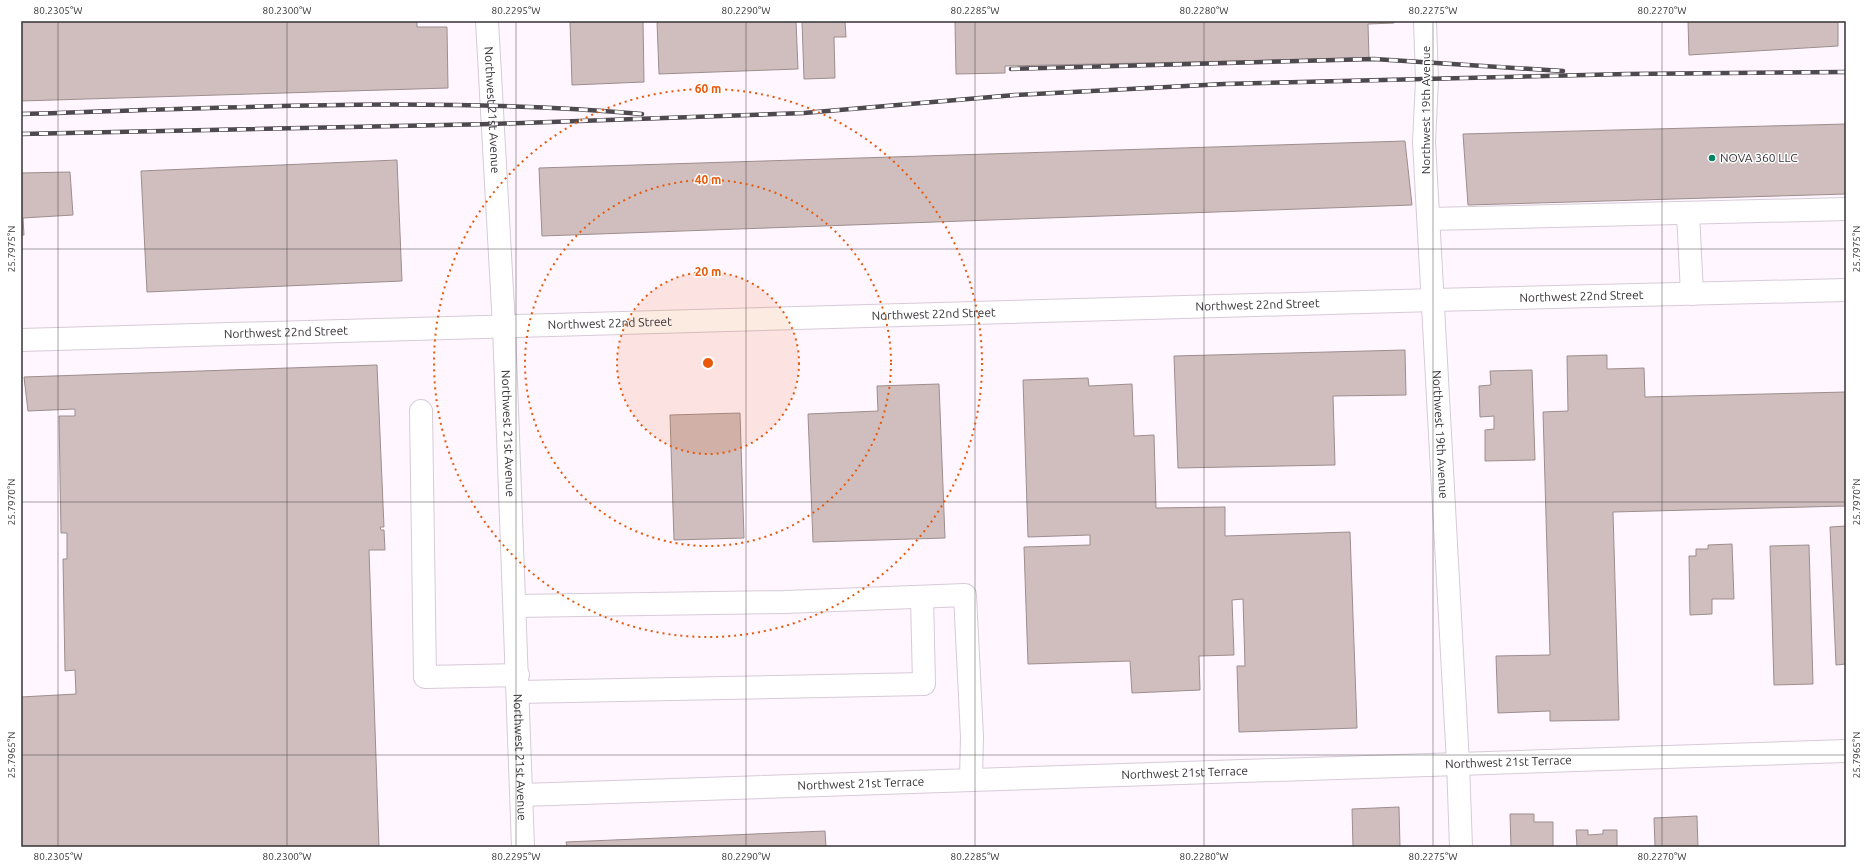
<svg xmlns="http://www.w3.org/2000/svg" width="1867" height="868" font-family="Ubuntu,sans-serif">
<rect width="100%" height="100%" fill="#fff6ff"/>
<g fill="#cfbebd" stroke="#9d8d8c">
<path d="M21 21H417V27H447L448 88 21 101Z"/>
<path d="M570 21H643L644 82 572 85Z"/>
<path d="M657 21H796L798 69 659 74Z"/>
<path d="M802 21H845L846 37H834L835 78 804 79Z"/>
<path d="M955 21H1394V23L1368 24 1369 58 1005 66V73L956 74Z"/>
<path d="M1688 21H1838V46L1689 55Z"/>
<path d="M1846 124V194L1468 205 1463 134Z"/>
<path d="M1405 141 1412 205 542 236 539 168Z"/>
<path d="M397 160 402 281 147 292 141 171Z"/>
<path d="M70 172 73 215 23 218 24 235H21V173Z"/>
<path d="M1405 350 1406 395 1333 396 1335 465 1178 468 1174 356Z"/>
<path d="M1607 355V369L1644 368 1645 397 1846 392V506L1613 512 1619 720 1550 721V711L1498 713 1496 656 1550 655 1543 412 1568 411 1567 356Z"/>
<path d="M377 365 384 527H380L381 530H384L385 550H369L379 847H21V697L76 694 75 670 65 671 63 559H67V533H61L59 416H75V409L28 411 24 377Z"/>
<path d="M1532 370 1535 460 1485 461V430L1494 429V416L1480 417 1479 386 1491 385 1490 371Z"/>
<path d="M1088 378 1089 386 1132 384 1134 436 1154 435 1156 508 1225 507V536L1350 532 1357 728 1239 732 1237 666H1245L1243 599 1232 600 1234 655 1199 656 1200 690 1132 693 1130 661 1028 664 1024 547 1090 545V535L1028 537 1023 380Z"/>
<path d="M939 384 945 538 813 542 808 414 878 411 877 386Z"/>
<path d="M740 413 744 538 674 540 670 415Z"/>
<path d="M1846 526V664L1836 665 1830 527Z"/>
<path d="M1732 544 1734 599H1712V614L1690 615 1689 556H1696V549H1708V545Z"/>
<path d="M1809 545 1813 684 1774 685 1770 546Z"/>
<path d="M1399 807 1400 847H1353L1352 809Z"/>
<path d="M1510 814H1534V822H1553V847H1511Z"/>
<path d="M1697 816 1698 847H1655L1654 818Z"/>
<path d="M1576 830H1588V835L1603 834V830H1617V847H1577Z"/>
<path d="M825 831 826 847H567L566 842Z"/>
</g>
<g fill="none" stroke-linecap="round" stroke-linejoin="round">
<g stroke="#d6cbd6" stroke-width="24">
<g id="minor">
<path id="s1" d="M487 21 504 327 523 847"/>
<path id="s2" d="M1425 21 1427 80 1424 142 1458 763 1461 847"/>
<path d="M1688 213 1692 294"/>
<path d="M1429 219 1846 209"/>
<path id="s3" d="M21 340 1434 300 1846 290"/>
<path d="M421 411 425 677 518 675"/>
<path d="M515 606 785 602 965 595 972 737 971 779"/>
<path d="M518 692 924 684 922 597"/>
<path id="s4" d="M522 795 1846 751"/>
</g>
</g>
<use href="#minor" stroke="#fff" stroke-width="22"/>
<g stroke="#4e494e" stroke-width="4.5">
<g id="rail">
<path d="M1011 69 1374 59 1563 71"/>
<path d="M21 114C228 108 436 96 642 114"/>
<path d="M21 134 492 124 804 113 1015 95 1224 84 1627 74 1846 72"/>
</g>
</g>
<use href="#rail" stroke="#fff" stroke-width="3" stroke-dasharray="9" stroke-linecap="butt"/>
</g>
<path fill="none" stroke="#363236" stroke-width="1" stroke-opacity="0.45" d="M58 21V847M287 21V847M516 21V847M746 21V847M975 21V847M1204 21V847M1433 21V847M1662 21V847M21 249H1846M21 502H1846M21 755H1846"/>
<circle cx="708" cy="363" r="91" fill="#e8590c" fill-opacity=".12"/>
<g fill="none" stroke="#e8590c" stroke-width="2" stroke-dasharray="2 4">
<circle cx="708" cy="363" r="91"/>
<circle cx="708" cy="363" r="183"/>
<circle cx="708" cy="363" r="274"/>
</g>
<circle fill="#008263" stroke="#fff" stroke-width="1.5" cx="1712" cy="158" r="4"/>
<g text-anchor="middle" stroke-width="3" stroke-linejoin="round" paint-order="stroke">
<g font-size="12" fill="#363236" stroke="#fff">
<text dy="4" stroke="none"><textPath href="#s1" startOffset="89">Northwest 21st Avenue</textPath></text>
<text transform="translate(1426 110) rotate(-90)" y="4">Northwest 19th Avenue</text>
<text dy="4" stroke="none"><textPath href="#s3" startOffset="1561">Northwest 22nd Street</textPath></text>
<text dy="4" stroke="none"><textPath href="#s3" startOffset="1237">Northwest 22nd Street</textPath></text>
<text dy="4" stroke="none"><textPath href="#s3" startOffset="913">Northwest 22nd Street</textPath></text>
<text dy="4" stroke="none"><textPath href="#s3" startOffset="589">Northwest 22nd Street</textPath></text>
<text dy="4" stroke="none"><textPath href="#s3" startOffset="265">Northwest 22nd Street</textPath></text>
<text dy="4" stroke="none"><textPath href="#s1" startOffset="413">Northwest 21st Avenue</textPath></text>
<text dy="4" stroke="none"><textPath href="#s2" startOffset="414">Northwest 19th Avenue</textPath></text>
<text dy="4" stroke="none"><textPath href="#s1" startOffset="737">Northwest 21st Avenue</textPath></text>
<text dy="4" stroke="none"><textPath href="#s4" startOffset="987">Northwest 21st Terrace</textPath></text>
<text dy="4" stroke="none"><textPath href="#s4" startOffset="663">Northwest 21st Terrace</textPath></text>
<text dy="4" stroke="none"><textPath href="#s4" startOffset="339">Northwest 21st Terrace</textPath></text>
</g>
<g font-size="12" fill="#363236" stroke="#fff" text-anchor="start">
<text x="1720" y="162">NOVA 360 LLC</text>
</g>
</g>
<circle cx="708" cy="363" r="6" fill="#e8590c" stroke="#fff" stroke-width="2"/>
<g font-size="12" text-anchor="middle" font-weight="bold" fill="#e8590c" stroke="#fff" stroke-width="3" stroke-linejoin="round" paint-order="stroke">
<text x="708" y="93">60 m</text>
<text x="708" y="184">40 m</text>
<text x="708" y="276">20 m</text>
</g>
<rect width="1867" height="868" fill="none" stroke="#ffffff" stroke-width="44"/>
<rect x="22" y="22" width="1823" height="824" fill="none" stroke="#363236" stroke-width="1.5"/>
<g font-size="10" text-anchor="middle" fill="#363236">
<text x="58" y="14">80.2305°W</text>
<text x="287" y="14">80.2300°W</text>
<text x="516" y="14">80.2295°W</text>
<text x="746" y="14">80.2290°W</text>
<text x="975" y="14">80.2285°W</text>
<text x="1204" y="14">80.2280°W</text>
<text x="1433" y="14">80.2275°W</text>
<text x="1662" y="14">80.2270°W</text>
<text transform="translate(11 249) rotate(-90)" y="4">25.7975°N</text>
<text transform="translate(1856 249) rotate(-90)" y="4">25.7975°N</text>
<text transform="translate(11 502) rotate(-90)" y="4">25.7970°N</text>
<text transform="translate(1856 502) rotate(-90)" y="4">25.7970°N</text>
<text transform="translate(11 755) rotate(-90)" y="4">25.7965°N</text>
<text transform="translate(1856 755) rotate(-90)" y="4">25.7965°N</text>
<text x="58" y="860">80.2305°W</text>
<text x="287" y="860">80.2300°W</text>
<text x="516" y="860">80.2295°W</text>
<text x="746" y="860">80.2290°W</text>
<text x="975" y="860">80.2285°W</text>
<text x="1204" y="860">80.2280°W</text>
<text x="1433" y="860">80.2275°W</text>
<text x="1662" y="860">80.2270°W</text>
</g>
</svg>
